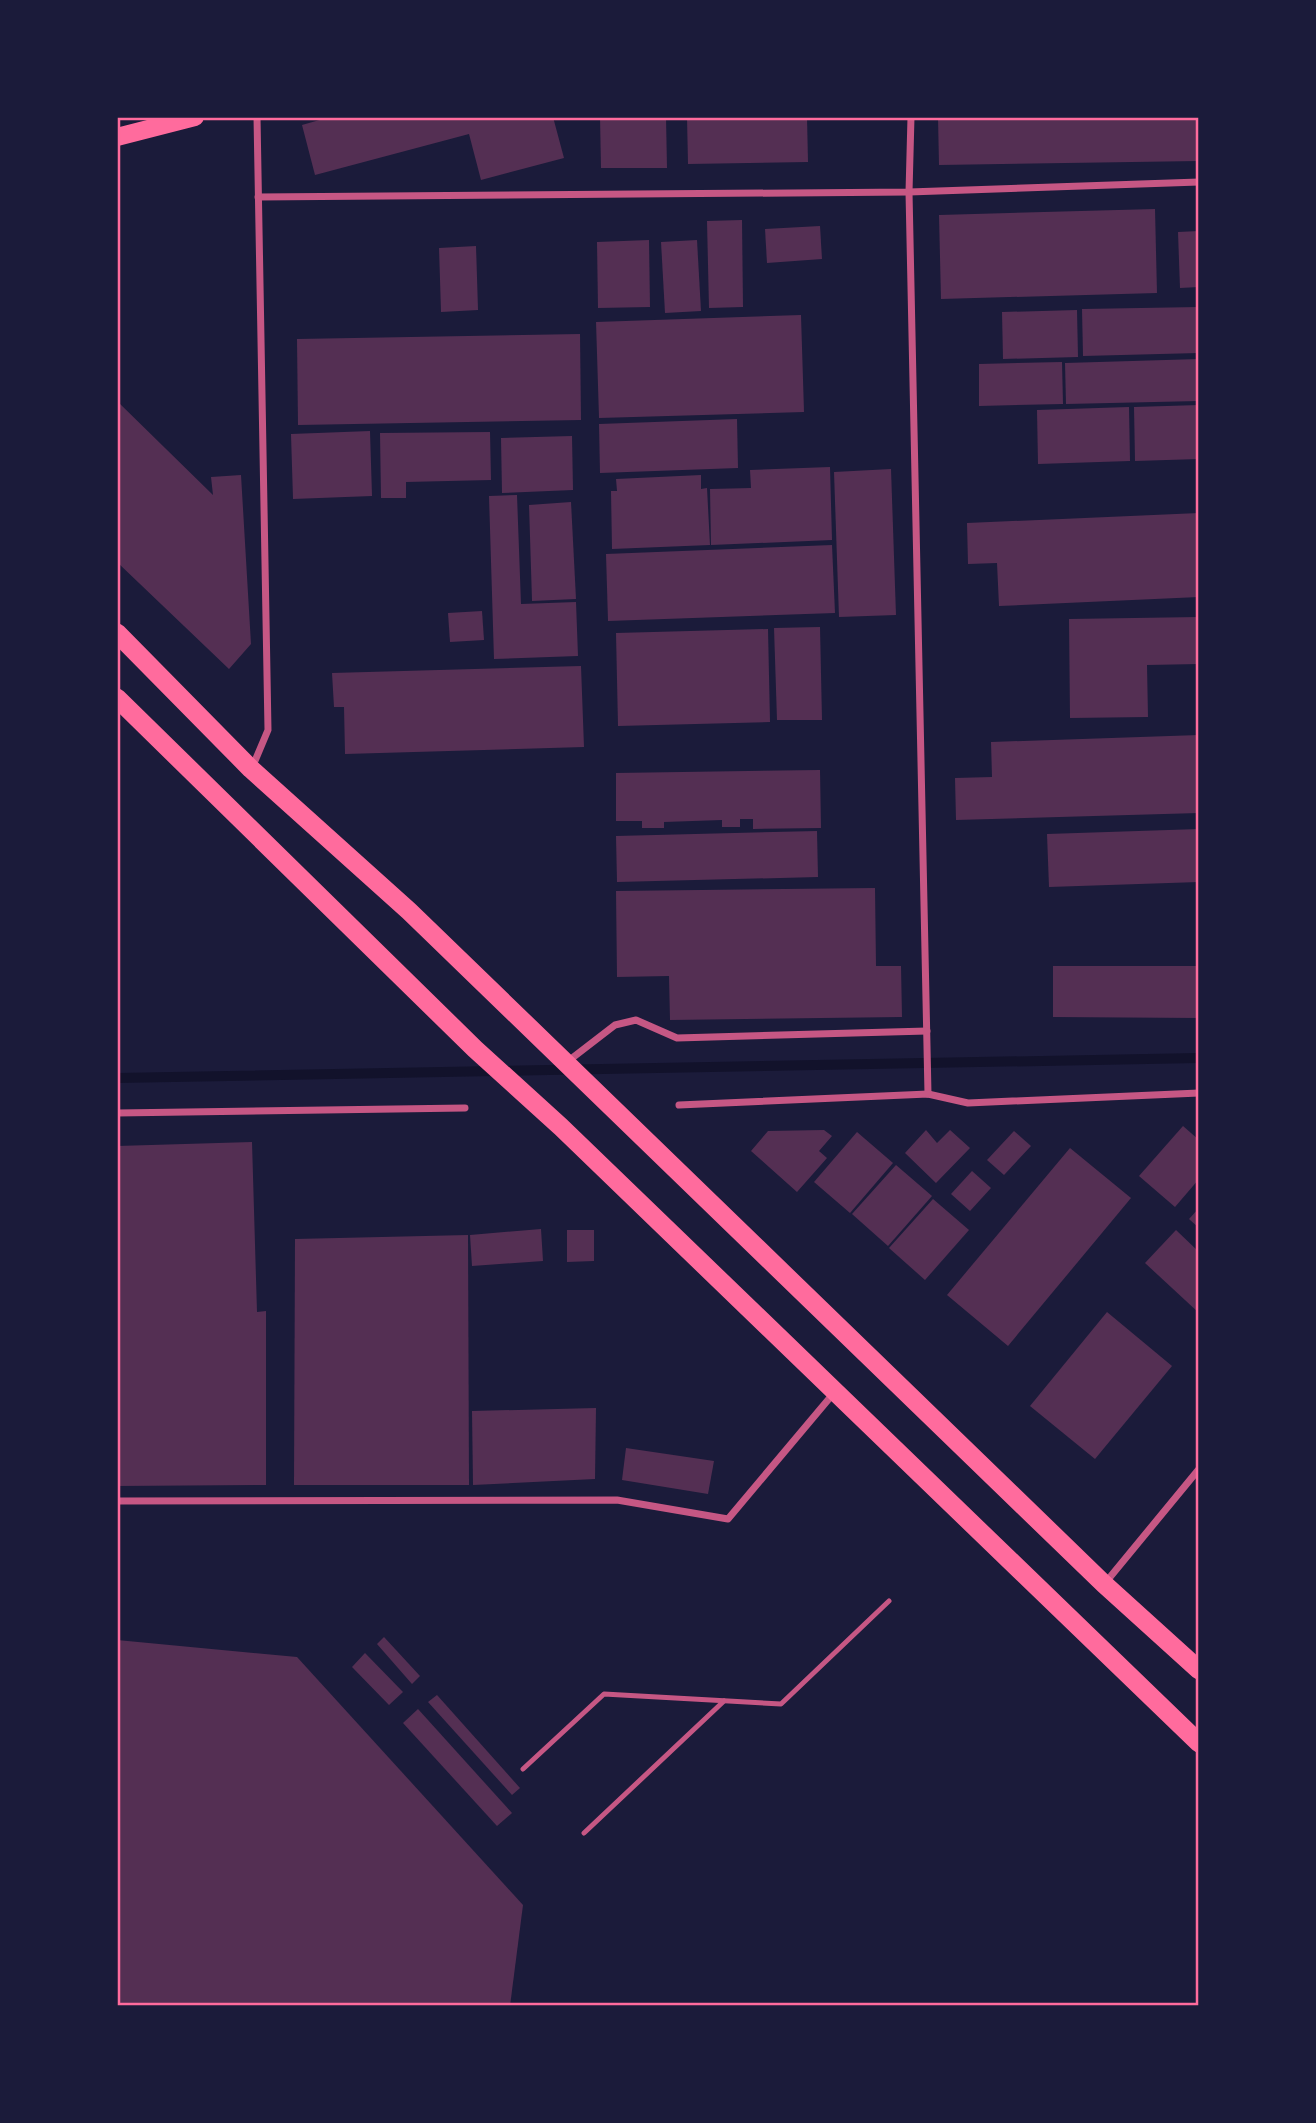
<svg xmlns="http://www.w3.org/2000/svg" width="1316" height="2123" font-family="Quicksand,sans-serif">
<rect width="100%" height="100%" fill="#1b1b3a"/>
<g fill="none" stroke-linecap="round" stroke-linejoin="round">
<path stroke="#12122b" stroke-width="10" d="M117 1078 1199 1058"/>
</g>
<g fill="#542f53">
<path d="M330 117H553L564 158 481 180 469 134 315 175 302 125Z"/>
<path d="M600 117H666L667 168H601Z"/>
<path d="M687 117H807L808 162 688 164Z"/>
<path d="M938 117H1199V161L939 165Z"/>
<path d="M1155 209 1157 293 941 299 939 215Z"/>
<path d="M742 220 743 307 709 308 707 221Z"/>
<path d="M820 226 822 259 767 263 765 229Z"/>
<path d="M1199 231V287L1180 288 1178 232Z"/>
<path d="M649 240 650 307 598 308 597 242Z"/>
<path d="M697 240 701 311 665 313 661 242Z"/>
<path d="M476 246 478 310 441 312 439 248Z"/>
<path d="M1199 307V353L1083 356 1082 309Z"/>
<path d="M1077 310 1078 357 1003 359 1002 312Z"/>
<path d="M801 315 804 412 599 418 596 322Z"/>
<path d="M580 334 581 420 298 425 297 339Z"/>
<path d="M1199 359V401L1066 404 1065 363Z"/>
<path d="M1062 362 1063 404 979 406V364Z"/>
<path d="M117 401 213 495 211 477 241 475 251 644 229 669 117 562Z"/>
<path d="M1199 405V459L1135 461 1134 407Z"/>
<path d="M1129 407 1130 461 1038 464 1037 410Z"/>
<path d="M737 419 738 468 600 473 599 424Z"/>
<path d="M370 431 372 496 293 499 291 434Z"/>
<path d="M490 432 491 480 406 482V498H381L380 433Z"/>
<path d="M572 436 573 490 502 493 501 438Z"/>
<path d="M830 467 832 540 711 545 710 489 751 488 750 470Z"/>
<path d="M891 469 896 615 839 617 834 472Z"/>
<path d="M701 475V489L707 488 710 545 612 549 611 491H617L616 479Z"/>
<path d="M517 495 521 604 576 602 578 656 494 659 489 496Z"/>
<path d="M571 502 576 599 532 601 529 505Z"/>
<path d="M1199 513V597L999 606 997 563 968 564 967 523Z"/>
<path d="M832 545 835 613 608 621 606 554Z"/>
<path d="M482 611 484 640 450 642 448 613Z"/>
<path d="M1199 617V664L1147 665 1148 717 1070 718 1069 619Z"/>
<path d="M820 627 822 720H777L774 628Z"/>
<path d="M768 629 770 722 618 726 616 633Z"/>
<path d="M581 666 584 747 345 754 344 707H334L332 673Z"/>
<path d="M1199 735V813L956 820 955 778 992 777 991 742Z"/>
<path d="M820 770 821 828 753 829V819H740V827H722V820L664 822V828H642V821H616V773Z"/>
<path d="M1199 829V882L1049 887 1047 834Z"/>
<path d="M817 831 818 877 617 882 616 836Z"/>
<path d="M875 888 876 966H901L902 1017 670 1020 669 976 617 977 616 891Z"/>
<path d="M1053 966H1199V1018L1053 1017Z"/>
<path d="M1183 1126 1199 1140V1179L1175 1207 1139 1176Z"/>
<path d="M824 1130 832 1136 819 1151 827 1158 797 1192 751 1151 768 1131Z"/>
<path d="M926 1130 937 1143 950 1130 970 1148 936 1183 905 1153Z"/>
<path d="M1014 1131 1031 1146 1004 1175 987 1160Z"/>
<path d="M857 1132 893 1163 850 1213 814 1182Z"/>
<path d="M252 1142 257 1312 266 1311V1485L117 1486V1146Z"/>
<path d="M1070 1148 1131 1198 1008 1346 947 1295Z"/>
<path d="M896 1165 932 1196 888 1246 852 1214Z"/>
<path d="M972 1171 991 1188 970 1211 951 1194Z"/>
<path d="M933 1199 969 1230 925 1280 889 1248Z"/>
<path d="M1199 1208V1228L1189 1219Z"/>
<path d="M541 1229 543 1261 472 1266 470 1235Z"/>
<path d="M567 1230H594V1261L567 1262Z"/>
<path d="M1176 1230 1199 1252V1313L1145 1263Z"/>
<path d="M468 1235 469 1485H294L295 1239Z"/>
<path d="M1107 1312 1172 1366 1095 1459 1030 1406Z"/>
<path d="M596 1408 595 1479 473 1485 472 1411Z"/>
<path d="M626 1448 714 1461 708 1494 622 1480Z"/>
<path d="M384 1637 420 1676 412 1684 377 1644Z"/>
<path d="M117 1640 297 1657 523 1905 510 2006H117Z"/>
<path d="M365 1653 403 1692 389 1705 352 1667Z"/>
<path d="M437 1695 520 1788 512 1795 428 1702Z"/>
<path d="M418 1709 512 1813 497 1826 403 1723Z"/>
</g>
<g fill="none" stroke-linecap="round" stroke-linejoin="round">
<g stroke="#c65784" stroke-width="5">
<path d="M523 1769 604 1694 781 1704 889 1601"/>
<path d="M584 1833 724 1701"/>
</g>
<g stroke="#c65784" stroke-width="7">
<path d="M911 117 909 192 928 1094"/>
<path d="M258 197 909 192 1199 182"/>
<path d="M252 768 268 730 257 117"/>
<path d="M567 1062 615 1025 636 1020 677 1038 927 1031"/>
<path d="M679 1105 928 1094 968 1103 1199 1093"/>
<path d="M117 1113 465 1108"/>
<path d="M117 1501 617 1500 728 1519 833 1394"/>
<path d="M1106 1582 1199 1469"/>
</g>
<path stroke="#ff6b9d" stroke-width="18" d="M117 137 195 117"/>
<g stroke="#ff6b9d" stroke-width="19">
<path d="M117 633 251 769 409 911 1104 1584 1199 1670"/>
<path d="M117 698 475 1049 561 1127 1199 1743"/>
</g>
</g>
<rect width="1316" height="2123" fill="none" stroke="#1b1b3a" stroke-width="238"/>
<rect x="119" y="119" width="1078" height="1885" fill="none" stroke="#ff6b9d" stroke-width="2.5"/>
</svg>
